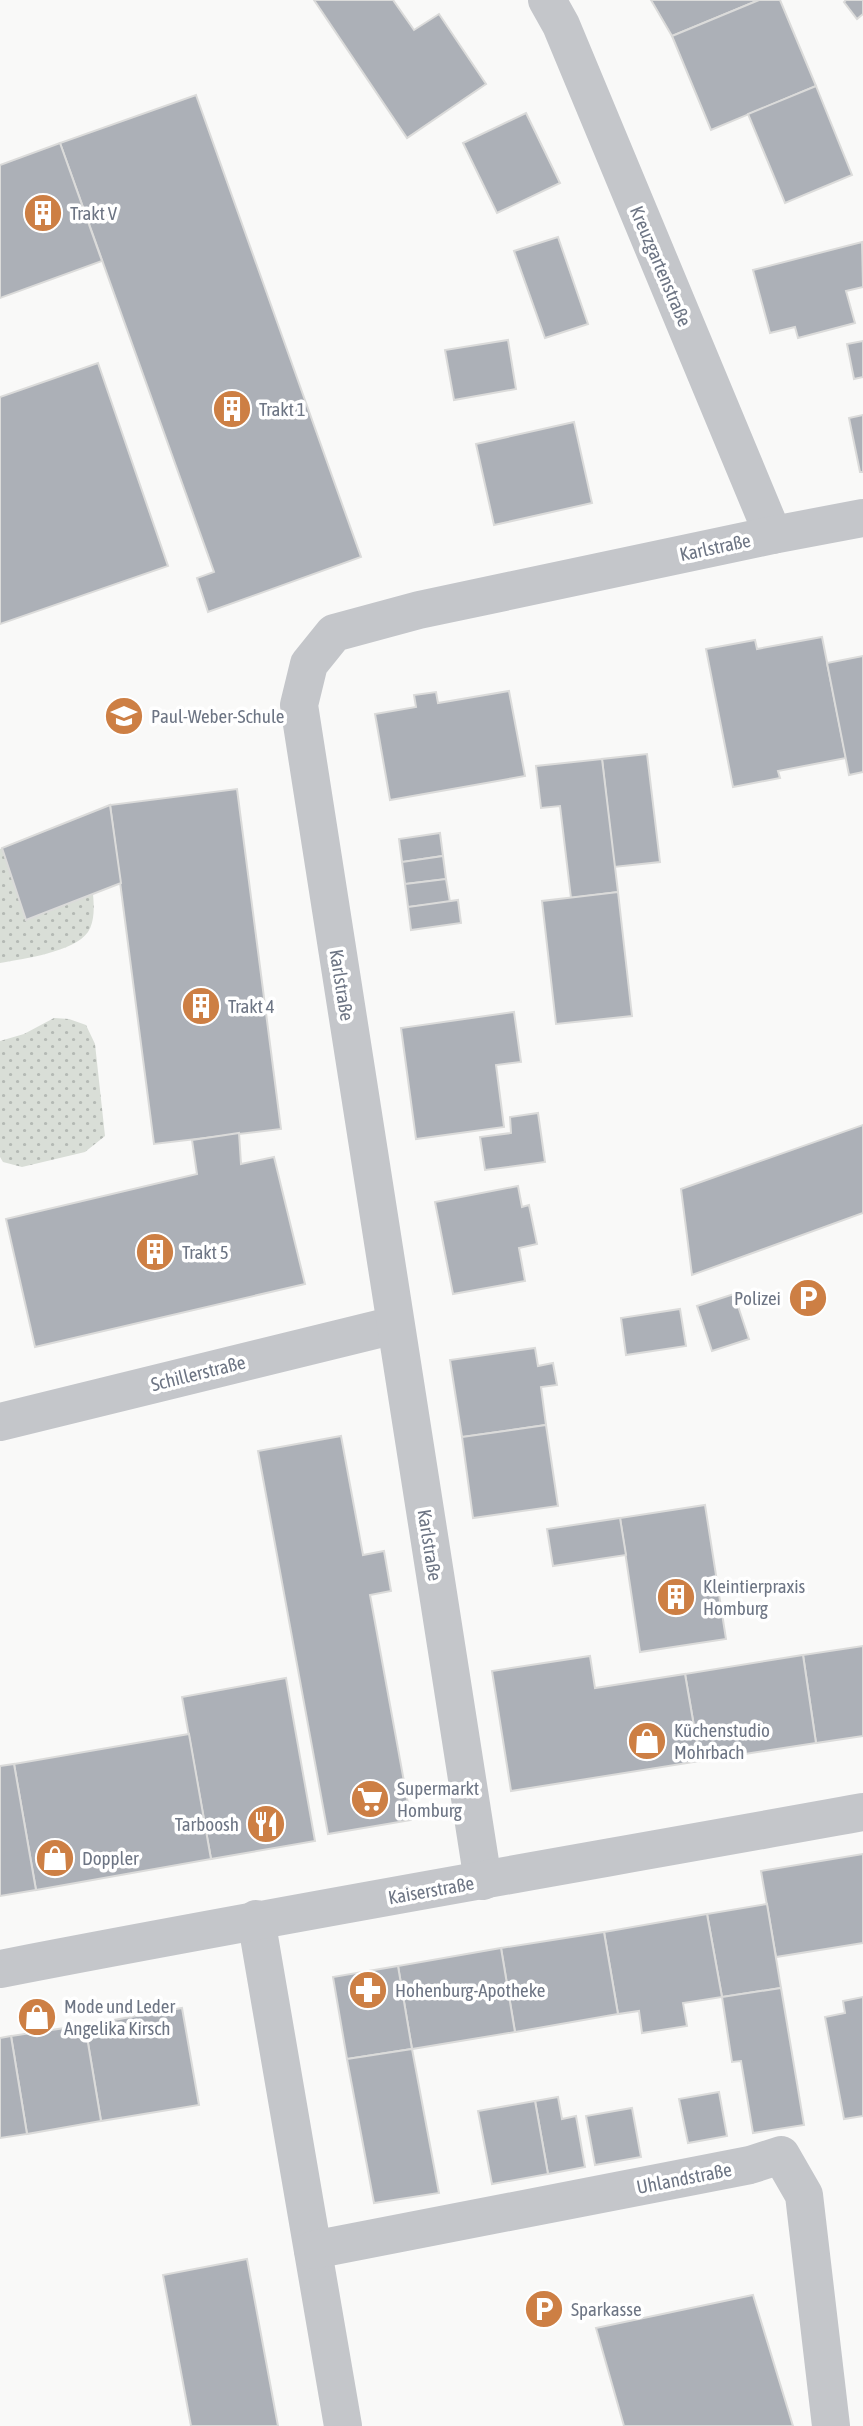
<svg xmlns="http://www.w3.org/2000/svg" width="863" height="2426" font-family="'Asap Condensed',sans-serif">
<defs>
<pattern id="grass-dots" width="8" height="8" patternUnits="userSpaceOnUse" patternTransform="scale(1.75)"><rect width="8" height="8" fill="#d9ded7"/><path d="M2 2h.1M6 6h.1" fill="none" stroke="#b4b9b4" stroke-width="1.8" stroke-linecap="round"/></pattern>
</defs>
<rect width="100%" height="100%" fill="#f9f9f8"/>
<g fill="url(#grass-dots)">
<path d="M2 848 26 919 93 894C94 906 95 921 88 932 74 952 23 959 0 963V849Z"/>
<path d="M54 1018 69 1019 86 1025 95 1044 105 1136 85 1152 22 1167 3 1162 0 1157V1041L24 1034Z"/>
</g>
<g fill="#acb0b7" stroke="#dbdbda" stroke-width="2">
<path d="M314 0H393L414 30 439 14 486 84 407 138Z"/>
<path d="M651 0H759L672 36Z"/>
<path d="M759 0H780L816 86 711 130 672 36Z"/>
<path d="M846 0H863V14L857 19 844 2Z"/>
<path d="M816 86 852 175 785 203 748 114Z"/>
<path d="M196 95 361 557 208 612 197 578 214 572 60 143Z"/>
<path d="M526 113 560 183 497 213 463 143Z"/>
<path d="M60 143 102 261 0 298V165Z"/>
<path d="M558 237 588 324 545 338 514 251Z"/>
<path d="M862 242 863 287 846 291 855 323 798 338 795 327 770 333 753 270Z"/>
<path d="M508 340 516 389 454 400 445 350Z"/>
<path d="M863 341V377L854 379 847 344Z"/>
<path d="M98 363 168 566 0 624V397Z"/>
<path d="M863 415V472H860L849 418Z"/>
<path d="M574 422 592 503 494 525 476 444Z"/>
<path d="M822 637 846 758 778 771 780 778 733 787 706 649 755 640 757 649Z"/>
<path d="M863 656V772L849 775 827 663Z"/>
<path d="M509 691 525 776 390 800 375 714 416 707 414 695 436 692 438 703Z"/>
<path d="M647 754 660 862 614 867 602 759Z"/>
<path d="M602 759 618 892 571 898 560 806 541 808 536 766Z"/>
<path d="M237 789 281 1129 154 1144 110 805Z"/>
<path d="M110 805 121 883 26 920 2 848Z"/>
<path d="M440 833 443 856 402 862 399 839Z"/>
<path d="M443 856 446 879 405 884 402 862Z"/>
<path d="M446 879 450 902 408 907 405 884Z"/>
<path d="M618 892 632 1016 556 1024 542 901Z"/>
<path d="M458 900 461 923 411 930 408 907Z"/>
<path d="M514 1012 521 1062 496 1065 504 1127 416 1139 401 1028Z"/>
<path d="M538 1113 545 1162 485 1170 480 1137 511 1133 510 1117Z"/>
<path d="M863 1125V1213L692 1275 681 1189Z"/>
<path d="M239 1133 241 1164 274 1157 305 1284 35 1347 6 1219 197 1174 192 1140Z"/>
<path d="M518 1186 522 1207 529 1205 537 1244 519 1248 525 1281 453 1294 435 1202Z"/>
<path d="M734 1294 749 1339 712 1351 697 1306Z"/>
<path d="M680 1309 686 1346 626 1355 621 1318Z"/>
<path d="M535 1348 538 1366 553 1363 557 1385 541 1387 546 1425 462 1437 450 1360Z"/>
<path d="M546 1425 558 1506 473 1518 462 1437Z"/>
<path d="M341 1436 363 1555 384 1551 391 1591 370 1595 411 1820 328 1834 258 1451Z"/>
<path d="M705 1505 726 1639 640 1652 620 1518Z"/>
<path d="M620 1518 626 1555 553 1566 547 1529Z"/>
<path d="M863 1646V1736L816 1743 803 1655Z"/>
<path d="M803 1655 816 1743 700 1761 685 1674Z"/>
<path d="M590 1656 595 1688 685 1674 700 1761 511 1791 492 1671Z"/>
<path d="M286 1678 315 1841 211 1859 182 1697Z"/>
<path d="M189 1734 211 1859 36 1890 14 1764Z"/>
<path d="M14 1764 36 1890 0 1896V1766Z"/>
<path d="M863 1854V1943L776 1957 761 1871Z"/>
<path d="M767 1904 781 1988 722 1997 707 1914Z"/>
<path d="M707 1914 722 1997 683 2003 687 2026 642 2033 639 2011 618 2014 604 1932Z"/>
<path d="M604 1932 618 2014 515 2032 501 1948Z"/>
<path d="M501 1948 515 2032 412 2049 398 1966Z"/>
<path d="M398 1966 412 2049 347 2059 333 1977Z"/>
<path d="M781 1988 804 2125 753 2133 741 2061 732 2062 722 1997Z"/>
<path d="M863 1997V2116L844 2119 825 2017 845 2013 843 2001Z"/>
<path d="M182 2008 199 2105 101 2121 85 2025Z"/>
<path d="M85 2025 101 2121 27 2134 11 2036Z"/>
<path d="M11 2036 27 2134 0 2138V2038Z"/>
<path d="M412 2049 439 2193 374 2203 347 2059Z"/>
<path d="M719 2092 727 2136 688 2143 679 2099Z"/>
<path d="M558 2097 562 2119 576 2116 585 2167 548 2174 535 2101Z"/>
<path d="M535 2101 548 2174 492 2184 478 2111Z"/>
<path d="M632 2108 641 2157 595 2165 586 2116Z"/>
<path d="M247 2259 278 2426H191L163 2275Z"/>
<path d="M753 2295 793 2426H624L596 2328Z"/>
</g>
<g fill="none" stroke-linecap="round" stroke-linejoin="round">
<g stroke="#c4c6ca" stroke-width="38">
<path d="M547 0 561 25 773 535"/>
<path d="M0 1422 395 1325"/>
<path d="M483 1881 299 705 309 664 334 633 419 610 773 535 863 518"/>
<path d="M256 1919 343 2426"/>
<path d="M0 1969C287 1913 575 1864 863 1812"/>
<path d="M313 2250 750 2165 781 2155 804 2195 831 2426"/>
</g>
</g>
<defs>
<g id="building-disc" transform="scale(2.0125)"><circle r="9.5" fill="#cd7f44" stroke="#fff"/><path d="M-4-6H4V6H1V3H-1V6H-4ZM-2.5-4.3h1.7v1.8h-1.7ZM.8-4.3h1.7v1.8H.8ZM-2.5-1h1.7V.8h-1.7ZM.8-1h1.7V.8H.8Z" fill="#fff"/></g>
<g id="school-disc" transform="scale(2.0125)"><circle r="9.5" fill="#cd7f44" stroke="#fff"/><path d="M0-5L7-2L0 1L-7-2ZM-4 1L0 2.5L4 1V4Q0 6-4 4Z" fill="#fff"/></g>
<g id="parking-disc" transform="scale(2.0125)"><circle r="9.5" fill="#cd7f44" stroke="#fff"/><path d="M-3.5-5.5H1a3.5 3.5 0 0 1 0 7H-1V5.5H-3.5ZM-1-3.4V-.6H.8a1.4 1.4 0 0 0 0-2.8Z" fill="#fff"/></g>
<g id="shop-disc" transform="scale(2.0125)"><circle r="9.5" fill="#cd7f44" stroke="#fff"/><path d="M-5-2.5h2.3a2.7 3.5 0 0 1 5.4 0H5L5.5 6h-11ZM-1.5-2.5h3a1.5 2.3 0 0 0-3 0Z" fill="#fff"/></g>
<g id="supermarket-disc" transform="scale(2.0125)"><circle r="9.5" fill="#cd7f44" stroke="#fff"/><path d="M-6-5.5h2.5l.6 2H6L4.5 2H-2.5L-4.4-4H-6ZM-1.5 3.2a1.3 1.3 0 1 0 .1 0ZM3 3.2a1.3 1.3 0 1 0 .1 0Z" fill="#fff"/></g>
<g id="restaurant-disc" transform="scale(2.0125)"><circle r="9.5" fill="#cd7f44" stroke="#fff"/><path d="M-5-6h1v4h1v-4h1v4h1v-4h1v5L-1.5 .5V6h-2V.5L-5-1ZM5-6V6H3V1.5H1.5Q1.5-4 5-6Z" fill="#fff"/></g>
<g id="pharmacy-disc" transform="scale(2.0125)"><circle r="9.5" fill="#cd7f44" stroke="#fff"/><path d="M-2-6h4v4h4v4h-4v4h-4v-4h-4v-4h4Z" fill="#fff"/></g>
</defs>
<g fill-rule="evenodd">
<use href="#building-disc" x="43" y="213"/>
<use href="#building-disc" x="232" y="409"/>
<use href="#school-disc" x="124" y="716"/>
<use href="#building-disc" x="201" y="1006"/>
<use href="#building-disc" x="155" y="1252"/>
<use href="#parking-disc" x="808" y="1298"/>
<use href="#building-disc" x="676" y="1597"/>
<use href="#shop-disc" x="647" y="1741"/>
<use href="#supermarket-disc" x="370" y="1799"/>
<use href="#restaurant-disc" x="266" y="1824"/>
<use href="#shop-disc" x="55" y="1858"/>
<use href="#pharmacy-disc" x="368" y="1990"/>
<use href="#shop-disc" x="37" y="2017"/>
<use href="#parking-disc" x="544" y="2309"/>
</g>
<g text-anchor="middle" stroke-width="7" stroke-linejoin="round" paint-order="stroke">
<g font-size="19" fill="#6d7584" stroke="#fff" text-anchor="start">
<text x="70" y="220">Trakt V</text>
<text x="259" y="416">Trakt 1</text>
<text x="151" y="723">Paul-Weber-Schule</text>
<text x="228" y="1013">Trakt 4</text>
<text x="182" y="1259">Trakt 5</text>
<text x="781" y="1305" text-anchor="end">Polizei</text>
<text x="703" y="1593">Kleintierpraxis<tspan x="703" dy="22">Homburg</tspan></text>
<text x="674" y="1737">Küchenstudio<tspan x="674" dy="22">Mohrbach</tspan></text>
<text x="397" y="1795">Supermarkt<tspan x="397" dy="22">Homburg</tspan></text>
<text x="239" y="1831" text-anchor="end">Tarboosh</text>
<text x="82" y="1865">Doppler</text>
<text x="395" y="1997">Hohenburg-Apotheke</text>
<text x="64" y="2013">Mode und Leder<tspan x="64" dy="22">Angelika Kirsch</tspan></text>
<text x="571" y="2316">Sparkasse</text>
</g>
<g font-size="19" fill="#6d7584" stroke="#fff">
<text transform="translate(661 266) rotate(67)" y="7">Kreuzgartenstraße</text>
<text transform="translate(715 547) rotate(-12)" y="7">Karlstraße</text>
<text transform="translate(342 985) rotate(81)" y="7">Karlstraße</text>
<text transform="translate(198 1373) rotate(-14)" y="7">Schillerstraße</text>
<text transform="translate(430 1545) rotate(81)" y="7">Karlstraße</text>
<text transform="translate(431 1890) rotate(-10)" y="7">Kaiserstraße</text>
<text transform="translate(684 2178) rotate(-11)" y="7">Uhlandstraße</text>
</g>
</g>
</svg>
